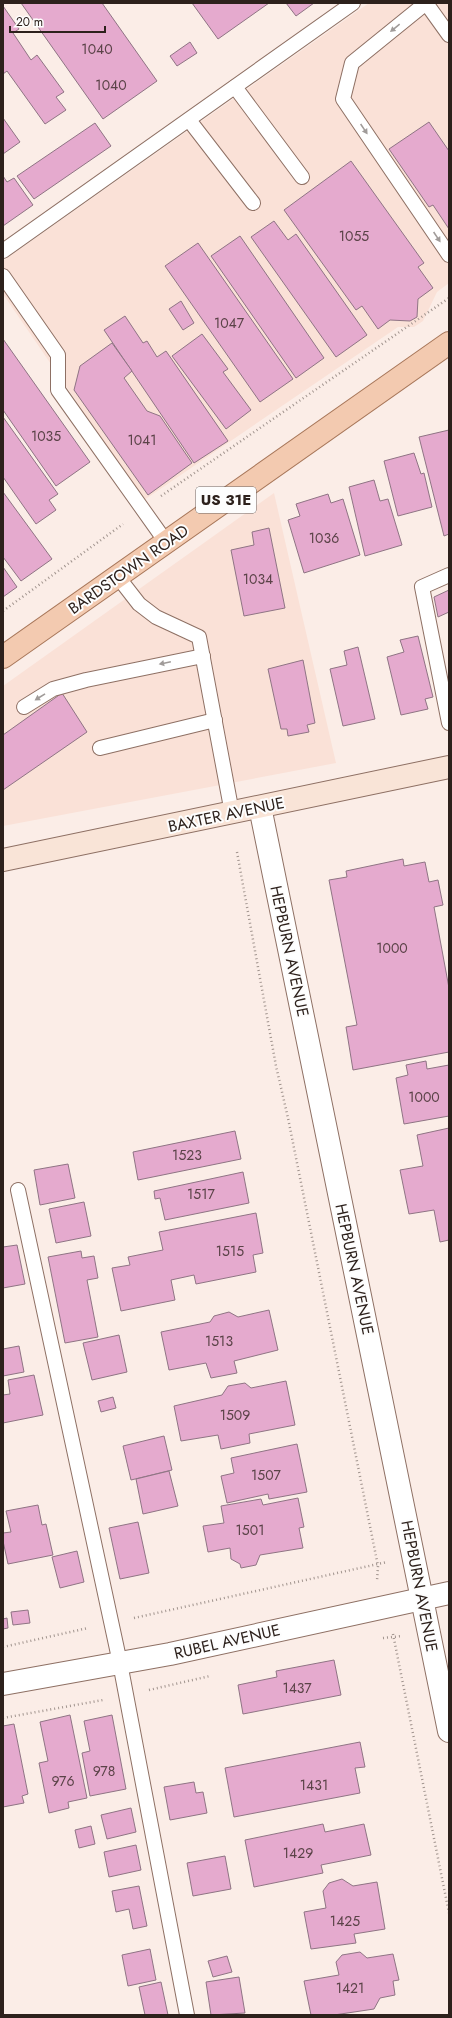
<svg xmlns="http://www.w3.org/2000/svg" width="452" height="2018" font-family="Jost,sans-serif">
<rect width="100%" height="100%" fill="#fbede7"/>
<g fill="#fae1d7">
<path d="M369 3H449V283L437 292 423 321 414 327H398L144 500 3 294V261Z"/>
<path d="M274 493 336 763 3 826V686Z"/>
</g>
<g fill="#e5aace" stroke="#8f7484">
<path d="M21 3H102L157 81 103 119Z"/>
<path d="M192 3H269L218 39Z"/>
<path d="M286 3H314L296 16Z"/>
<path d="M3 6 19 29 13 33 31 60 37 55 64 92 56 97 66 110 45 124 7 71 3 74Z"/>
<path d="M190 42 197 53 177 66 170 56Z"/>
<path d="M3 118 20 142 3 154Z"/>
<path d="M429 122 449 151V229L433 205 429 207 389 149Z"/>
<path d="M95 123 111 146 34 199 17 176Z"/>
<path d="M351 161 424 263 418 267 433 288 418 299 417 317 410 321 390 320 378 329 362 306 356 310 284 210Z"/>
<path d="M3 176 7 182 14 178 33 205 3 226Z"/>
<path d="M274 221 288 240 296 234 367 335 336 357 251 237Z"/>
<path d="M240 236 324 358 296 378 211 256Z"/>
<path d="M198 243 293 379 260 402 165 266Z"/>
<path d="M181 301 194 323 183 330 169 309Z"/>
<path d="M125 316 143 343 147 341 157 357 166 351 228 441 194 463 104 330Z"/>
<path d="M202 334 228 369 223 372 251 410 226 429 172 356Z"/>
<path d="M3 339 90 462 56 486 3 410Z"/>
<path d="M112 343 132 371 124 378 147 411 160 416 192 463 148 495 74 390 80 366Z"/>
<path d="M3 417 58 494 49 500 56 510 36 524 3 477Z"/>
<path d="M449 430V534L444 536 419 437Z"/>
<path d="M414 453 421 474 424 473 432 507 398 516 384 461Z"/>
<path d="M374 480 380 501 388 499 402 545 365 556 349 487Z"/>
<path d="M3 492 52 559 21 581 3 557Z"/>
<path d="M328 494 331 503 343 499 360 555 304 573 288 520 300 516 296 504Z"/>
<path d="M269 528 285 608 244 616 231 550 254 545 252 532Z"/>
<path d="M3 567 17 587 3 597Z"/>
<path d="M449 590V612L438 617 434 597Z"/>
<path d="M418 636 433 697 425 699 428 709 401 715 387 657 404 652 400 640Z"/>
<path d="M358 647 375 719 343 726 330 669 347 665 344 651Z"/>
<path d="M303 660 315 723 307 725 309 732 288 736 287 729H281L268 669Z"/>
<path d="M62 693 87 732 3 790V735Z"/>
<path d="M403 859 404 866 425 862 429 882 438 880 443 905 434 907 449 988V1052L353 1070 346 1027 357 1025 329 880 347 877 346 871Z"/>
<path d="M426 1061 427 1069 449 1065V1116L404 1124 396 1078 408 1075 406 1065Z"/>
<path d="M449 1128V1240L440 1242 434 1210 409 1214 400 1170 423 1166 417 1135Z"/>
<path d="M235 1131 241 1159 138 1180 133 1152Z"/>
<path d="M68 1164 75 1198 40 1205 34 1170Z"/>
<path d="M243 1172 249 1203 165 1220 160 1198 155 1199 154 1191Z"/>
<path d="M84 1202 91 1236 56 1243 49 1209Z"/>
<path d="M256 1213 263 1253 253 1255 256 1272 196 1284 194 1275 171 1280 175 1300 121 1311 112 1268 130 1265 128 1257 163 1250 159 1232Z"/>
<path d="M17 1245 25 1284 3 1288V1247Z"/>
<path d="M81 1251 82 1258 94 1256 98 1278 87 1280 98 1337 65 1343 48 1257Z"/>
<path d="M269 1310 278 1350 234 1361 237 1373 211 1378 206 1363 169 1370 161 1332 210 1322 214 1316 229 1312 238 1317Z"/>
<path d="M119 1335 127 1372 92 1380 83 1343Z"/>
<path d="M19 1346 24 1372 3 1376V1349Z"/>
<path d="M34 1375 43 1415 3 1423V1395L10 1394 8 1380Z"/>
<path d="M286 1381 295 1425 249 1434 250 1443 221 1449 218 1435 181 1441 174 1406 222 1395 228 1386 245 1383 251 1388Z"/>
<path d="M113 1397 116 1408 101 1412 98 1401Z"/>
<path d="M164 1436 172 1470 131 1480 123 1446Z"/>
<path d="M297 1444 307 1492 269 1499 268 1494 227 1503 221 1476 234 1473 231 1458Z"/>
<path d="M169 1471 178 1506 143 1514 136 1479Z"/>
<path d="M298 1498 304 1527 299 1528 303 1548 260 1555 256 1565 241 1568 240 1564 231 1559 230 1548 208 1552 203 1526 224 1523 221 1506 261 1499 263 1505Z"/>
<path d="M38 1505 42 1525 46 1524 53 1555 8 1564 3 1541V1533L11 1532 6 1511Z"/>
<path d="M138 1522 149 1573 120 1579 109 1528Z"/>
<path d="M77 1551 84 1582 60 1588 52 1557Z"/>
<path d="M28 1610 30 1623 13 1625 11 1612Z"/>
<path d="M7 1618 8 1628 3 1629V1619Z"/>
<path d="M334 1660 341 1695 243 1714 238 1685 277 1677 276 1671Z"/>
<path d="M70 1715 87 1798 68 1802 69 1808 49 1813 39 1763 48 1761 40 1722Z"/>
<path d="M112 1715 126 1789 90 1796 82 1753 90 1751 84 1721Z"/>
<path d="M14 1724 28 1794 22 1796 24 1803 3 1807V1726Z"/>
<path d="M360 1742 365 1767 355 1768 360 1793 234 1817 225 1768Z"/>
<path d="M194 1782 196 1793 203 1792 207 1813 170 1820 164 1787Z"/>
<path d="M131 1808 136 1832 107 1839 101 1815Z"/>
<path d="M323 1824 325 1832 364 1824 371 1855 321 1865 323 1873 254 1887 245 1840Z"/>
<path d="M91 1826 95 1844 79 1848 75 1830Z"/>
<path d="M136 1845 141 1870 109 1877 104 1852Z"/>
<path d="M225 1856 231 1889 193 1896 187 1863Z"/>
<path d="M342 1879 353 1886 377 1882 385 1929 354 1934 356 1943 311 1949 304 1912 326 1908 323 1891 329 1883Z"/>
<path d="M139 1886 147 1926 133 1929 129 1909 116 1912 112 1891Z"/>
<path d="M150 1949 156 1980 128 1986 122 1955Z"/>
<path d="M360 1952 367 1958 393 1954 399 1980 393 1981 395 1995 380 1998 374 2009 334 2015H311L304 1981 339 1975 336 1962 342 1955Z"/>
<path d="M227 1956 232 1972 213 1977 208 1961Z"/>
<path d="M239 1977 245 2013 211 2015 206 1982Z"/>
<path d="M161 1982 168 2015H145L139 1987Z"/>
</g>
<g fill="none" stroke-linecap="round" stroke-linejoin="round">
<g stroke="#8e7064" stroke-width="16">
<g id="service">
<path d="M426 3 352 63 343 99 449 255"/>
<path d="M426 3 449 35"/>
<path d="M235 87 302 177"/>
<path d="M189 120 253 203"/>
<path d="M3 251 353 3"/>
<path d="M3 276 58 355V390L166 542"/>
<path d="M449 575 422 587 449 723"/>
<path d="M118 577 139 604 156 617 199 637 232 813"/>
<path d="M24 707 53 689 86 680 203 656"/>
<path d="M100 748 215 720"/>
<path d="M18 1190 120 1663 187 2015"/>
</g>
</g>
<g stroke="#8e7064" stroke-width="24">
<g id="minor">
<path d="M260 807 449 1731"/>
<path d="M3 1684 170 1654 449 1593"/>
</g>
</g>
<g stroke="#8e7064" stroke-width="24">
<path id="secondary" d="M3 860 449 767"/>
</g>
<g stroke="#a8775a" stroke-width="24">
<path id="primary" d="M3 657 449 343"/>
</g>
<g stroke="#a1948e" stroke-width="2.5" stroke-dasharray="1 3" stroke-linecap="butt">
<path d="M161 496 449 298"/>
<path d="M3 611 123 524"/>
<path d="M237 852 276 1066 288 1118 378 1566 377 1581"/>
<path d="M134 1618 387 1562"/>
<path d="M393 1634 449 1913"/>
<path d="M383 1638 402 1636"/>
<path d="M3 1647 88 1628"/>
<path d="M149 1690 210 1676"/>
<path d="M3 1718 103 1700"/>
</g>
<use href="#service" stroke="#fff" stroke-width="14"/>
<use href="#minor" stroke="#fff" stroke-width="22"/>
<use href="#secondary" stroke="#f9e4d7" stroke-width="22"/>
<use href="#primary" stroke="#f3cab0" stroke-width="22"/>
</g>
<defs><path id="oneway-solid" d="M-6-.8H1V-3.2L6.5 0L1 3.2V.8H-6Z"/></defs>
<g fill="#a09b99">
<use href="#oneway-solid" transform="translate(395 28) rotate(141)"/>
<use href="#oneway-solid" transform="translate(364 129) rotate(56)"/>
<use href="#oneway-solid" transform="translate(437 237) rotate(56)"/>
<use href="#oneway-solid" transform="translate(165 663) rotate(168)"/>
<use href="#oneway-solid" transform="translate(40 697) rotate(148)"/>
</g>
<g text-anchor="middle" stroke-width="4" stroke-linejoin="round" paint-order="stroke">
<g font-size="14" fill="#5b4348">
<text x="97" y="54">1040</text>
<text x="111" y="90">1040</text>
<text x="354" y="241">1055</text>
<text x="229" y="328">1047</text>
<text x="46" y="441">1035</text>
<text x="142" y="445">1041</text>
<text x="324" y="543">1036</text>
<text x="258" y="584">1034</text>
<text x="392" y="953">1000</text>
<text x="424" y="1102">1000</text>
<text x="187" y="1160">1523</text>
<text x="201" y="1199">1517</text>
<text x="230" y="1256">1515</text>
<text x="219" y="1346">1513</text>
<text x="235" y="1420">1509</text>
<text x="266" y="1480">1507</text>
<text x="250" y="1535">1501</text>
<text x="297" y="1693">1437</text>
<text x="104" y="1776">978</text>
<text x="63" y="1786">976</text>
<text x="314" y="1790">1431</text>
<text x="298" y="1858">1429</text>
<text x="345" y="1926">1425</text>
<text x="350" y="1993">1421</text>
</g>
<rect fill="#fdfdfd" stroke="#6b6360" stroke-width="1" x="196" y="487" width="60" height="26" rx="3"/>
<g font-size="15" font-weight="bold" fill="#2d211c">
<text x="226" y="505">US 31E</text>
</g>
<g font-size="16" fill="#2d211c" stroke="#fdfdfd">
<text transform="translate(128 569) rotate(-35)" y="6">BARDSTOWN ROAD</text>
<text transform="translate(226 814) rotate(-12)" y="6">BAXTER AVENUE</text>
<text transform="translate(290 951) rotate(78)" y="6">HEPBURN AVENUE</text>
<text transform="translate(355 1269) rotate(78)" y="6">HEPBURN AVENUE</text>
<text transform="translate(420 1586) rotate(79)" y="6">HEPBURN AVENUE</text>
<text transform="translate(227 1641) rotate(-13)" y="6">RUBEL AVENUE</text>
</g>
</g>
<rect width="452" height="2018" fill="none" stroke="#2d211c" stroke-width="8"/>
<path d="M10 26v6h95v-6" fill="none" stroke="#2d211c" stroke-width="2"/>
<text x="16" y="26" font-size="12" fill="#2d211c" stroke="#fdfdfd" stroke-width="3" paint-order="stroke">20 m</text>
</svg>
